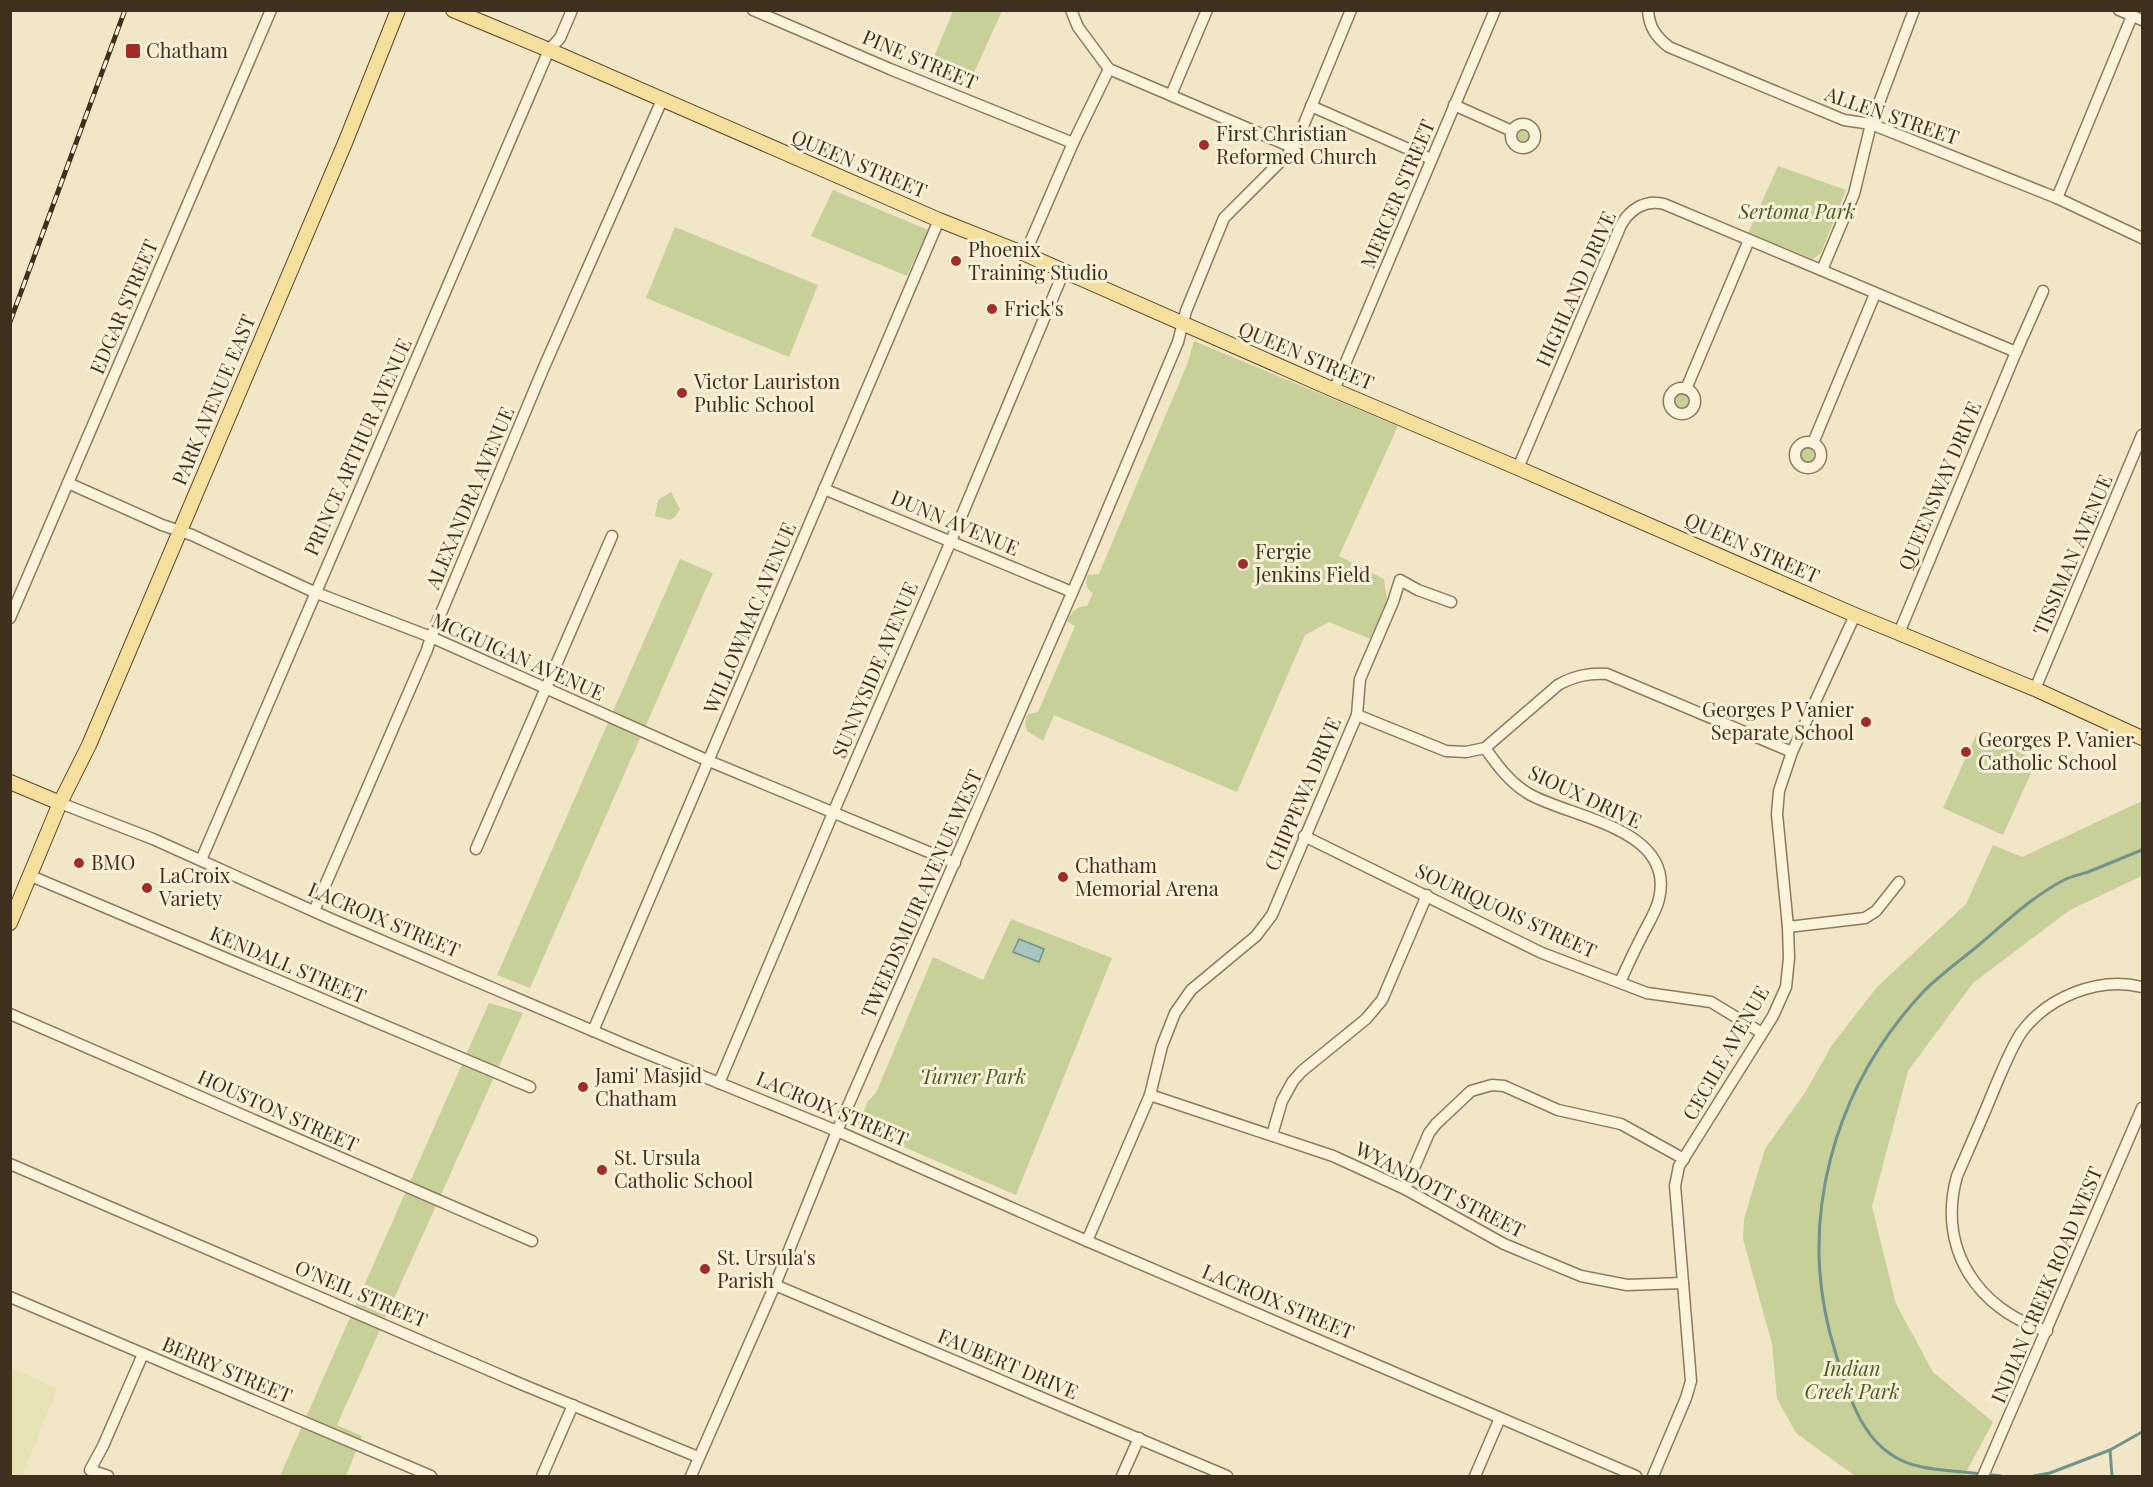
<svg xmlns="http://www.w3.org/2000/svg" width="2153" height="1487" font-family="'Playfair Display',serif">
<rect width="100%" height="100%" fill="#f1e7c7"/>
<path fill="#e7e2b3" d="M10 1367 57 1389 22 1476H11Z"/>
<g fill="#c7d099">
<path d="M953 11H1002L967 88 929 69Z"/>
<circle cx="1523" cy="136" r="7"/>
<path d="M1778 166 1846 190 1821 253 1813 259 1748 233Z"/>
<path d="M833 190 928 230 907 276 811 236Z"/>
<path d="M675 227 818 285 789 357 646 298Z"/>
<path d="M1194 341 1398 426 1339 556 1384 579 1387 600 1370 639 1329 622 1305 635 1237 792 1054 715 1043 741 1027 731 1025 722 1028 714 1038 712 1075 626 1067 621C1072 612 1076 606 1087 606L1093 593C1086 589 1085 582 1088 575L1099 574 1188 362Z"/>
<circle cx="1682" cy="401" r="7"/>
<circle cx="1807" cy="455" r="7"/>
<path d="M671 492 680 509 675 517 670 520 655 516 658 500Z"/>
<path d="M680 559 713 573 530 988 497 975Z"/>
<path d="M1977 733 2037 760 2003 835 1943 808Z"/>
<path d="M2142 801V876L2070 910 1973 983 1908 1071 1872 1206 1896 1304 1933 1372 1993 1422 1964 1476H1855L1796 1433 1777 1399 1772 1344 1743 1239 1744 1219 1765 1149 1806 1091 1832 1045 1877 987 1966 904 1993 845 2022 857Z"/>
<path d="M1011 919 1112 958 1016 1195 859 1128 858 1124 868 1101 876 1093 933 957 983 980Z"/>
<path d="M489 1003 523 1013 337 1425 362 1436 346 1476H280Z"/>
</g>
<path fill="#a8c5be" stroke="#6e948c" stroke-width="1.5" d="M1019 939 1044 949 1039 962 1013 952Z"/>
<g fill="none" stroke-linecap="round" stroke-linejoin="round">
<g stroke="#6e948c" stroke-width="3">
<path d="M2110 1450 2112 1476"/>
<path d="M1980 1474C1961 1471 1941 1471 1922 1467 1864 1456 1850 1399 1835 1351 1795 1223 1833 1088 1924 991 1941 974 1962 959 1980 944 2007 921 2034 895 2066 879 2073 876 2081 874 2088 872 2106 865 2124 857 2142 850"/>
<path d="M1992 1475 2001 1476"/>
<path d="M2034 1476 2050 1473 2110 1450 2142 1432"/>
</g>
<g stroke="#8e795b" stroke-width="13">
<g id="minor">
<path d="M753 10 890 69 1073 143"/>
<path d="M1071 10 1078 27 1109 69"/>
<path d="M1648 10C1649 27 1656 37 1669 47L1844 120 1871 124 2057 198 2142 238"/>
<path d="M2119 10 2142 20"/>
<path d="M1109 69 1294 148"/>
<path d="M1171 95 1207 10"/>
<path d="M1454 105 1512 131"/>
<path d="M1311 106 1431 159"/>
<circle cx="1523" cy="136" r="12"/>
<path d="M2057 198 2132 16"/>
<path d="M1025 254 1073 143 1109 69"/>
<path d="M1822 270 1854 194 1871 124 1914 10"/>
<circle cx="1682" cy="401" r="13"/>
<path d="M1686 389 1749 240"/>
<path d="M1334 390 1495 10"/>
<circle cx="1808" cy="455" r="13"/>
<path d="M1813 443 1875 294"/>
<path d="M1518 468 1621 225C1630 209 1646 199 1664 204L2016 352"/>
<path d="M68 483 162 525 192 535 314 592 431 637 709 761 955 863"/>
<path d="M824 489 1072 592"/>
<path d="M10 618 271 10"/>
<path d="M1899 633 2016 352 2043 291"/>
<path d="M2035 689 2142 435"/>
<path d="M1357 715 1446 751 1466 752 1485 748 1558 685C1574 676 1588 673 1607 674L1792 752"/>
<path d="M1485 748C1497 765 1510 783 1529 794 1571 818 1676 828 1659 899 1656 912 1648 924 1642 936 1634 951 1627 967 1620 982"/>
<path d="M60 803 153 839 331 919 626 1045 837 1131 1087 1241 1636 1476"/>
<path d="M1304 836 1542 953 1647 993 1711 1002 1762 1033"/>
<path d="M476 849 612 536"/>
<path d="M201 860 549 50 560 38 572 10"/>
<path d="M31 876 530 1087"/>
<path d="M314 911 427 650 431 637 544 367 662 100"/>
<path d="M1788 927 1865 918 1876 911 1899 882"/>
<path d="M10 1014 532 1241"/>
<path d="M593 1031 939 220"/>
<path d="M719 1083 833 813 951 541 1064 271"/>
<path d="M1150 1095 1333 1156 1405 1189 1504 1244 1581 1276 1627 1285 1683 1283"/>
<path d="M1272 1135 1282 1101 1293 1081 1302 1071 1366 1019 1382 1000 1427 895"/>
<path d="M10 1164 521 1384 698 1457"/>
<path d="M1405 1189 1429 1133 1436 1124 1471 1091 1492 1085 1504 1086 1558 1110 1621 1124 1684 1159"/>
<path d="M1087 1241 1150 1095 1162 1046 1175 1013 1191 990 1256 936 1272 915 1357 715 1360 679 1393 602 1400 580 1418 590 1451 602"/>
<path d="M775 1285 1227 1476"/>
<path d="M10 1297 431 1476"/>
<path d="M2047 1331C1977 1310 1937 1248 1957 1176 1970 1146 1983 1117 1995 1087 2003 1069 2010 1050 2021 1033 2047 997 2099 976 2142 987"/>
<path d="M108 1476 90 1470 103 1446 143 1354"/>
<path d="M542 1476 573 1405"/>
<path d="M691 1476 775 1285 837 1131 1079 577 1178 342 1186 311 1224 218 1294 148 1351 10"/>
<path d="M1122 1476 1139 1438"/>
<path d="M1475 1476 1500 1418"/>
<path d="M1653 1476 1686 1398 1691 1381 1676 1197 1675 1186 1679 1166 1773 1016 1786 987 1789 958 1788 927 1777 814 1779 791 1792 752 1855 615"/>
<path d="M1983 1476 2142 1108"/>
</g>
</g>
<g stroke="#5c462f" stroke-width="16">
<g id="major">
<path d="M453 10 549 50 939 220 1025 254 1334 390 1518 468 1855 615 2035 689 2142 738"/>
<path d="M10 782 60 803"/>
<path d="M10 923 60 803 89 745 345 143 398 10"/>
</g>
</g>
<use href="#minor" stroke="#fbf3db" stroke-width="10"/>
<use href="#major" stroke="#f5df9d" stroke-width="14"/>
<g stroke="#3e301f" stroke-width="5">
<path id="rail" d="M10 322 125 10"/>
</g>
<use href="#rail" stroke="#f8f0d7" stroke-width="3" stroke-dasharray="9" stroke-linecap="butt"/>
</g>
<g fill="#a12d27" stroke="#f8f0d7" stroke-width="2">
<rect x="125" y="43" width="16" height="16" rx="3"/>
<circle cx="1204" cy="145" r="6"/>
<circle cx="956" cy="261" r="6"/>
<circle cx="992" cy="309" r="6"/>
<circle cx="682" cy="393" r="6"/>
<circle cx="1243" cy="564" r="6"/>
<circle cx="1866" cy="722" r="6"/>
<circle cx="1966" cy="752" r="6"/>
<circle cx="79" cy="863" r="6"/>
<circle cx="1063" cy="877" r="6"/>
<circle cx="147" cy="888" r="6"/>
<circle cx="583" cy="1087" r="6"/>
<circle cx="602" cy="1170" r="6"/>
<circle cx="705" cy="1269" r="6"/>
</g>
<g text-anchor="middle" stroke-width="6" stroke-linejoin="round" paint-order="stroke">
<g font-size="20" fill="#3e301f" stroke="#f8f0d7" text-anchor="start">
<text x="146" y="58">Chatham</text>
<text x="1216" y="141">First Christian<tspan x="1216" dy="23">Reformed Church</tspan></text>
<text x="968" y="257">Phoenix<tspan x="968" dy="23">Training Studio</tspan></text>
<text x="1004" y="316">Frick's</text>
<text x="694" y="389">Victor Lauriston<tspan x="694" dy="23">Public School</tspan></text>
<text x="1255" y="559">Fergie<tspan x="1255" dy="23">Jenkins Field</tspan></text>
<text x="1854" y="717" text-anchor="end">Georges P Vanier<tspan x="1854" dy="23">Separate School</tspan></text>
<text x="1978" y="747">Georges P. Vanier<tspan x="1978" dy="23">Catholic School</tspan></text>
<text x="91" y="870">BMO</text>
<text x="1075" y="873">Chatham<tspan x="1075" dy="23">Memorial Arena</tspan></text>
<text x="159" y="883">LaCroix<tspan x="159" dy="23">Variety</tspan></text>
<text x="595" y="1083">Jami' Masjid<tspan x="595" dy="23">Chatham</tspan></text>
<text x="614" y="1165">St. Ursula<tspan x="614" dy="23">Catholic School</tspan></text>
<text x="717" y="1265">St. Ursula's<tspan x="717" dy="23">Parish</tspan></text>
</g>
<g font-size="20" fill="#3e301f" stroke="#f8f0d7">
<text transform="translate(920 60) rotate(23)" y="7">PINE STREET</text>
<text transform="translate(1892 116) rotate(19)" y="7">ALLEN STREET</text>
<text transform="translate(859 164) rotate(23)" y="7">QUEEN STREET</text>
<text transform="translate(1398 194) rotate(-67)" y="7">MERCER STREET</text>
<text transform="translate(1576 289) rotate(-66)" y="7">HIGHLAND DRIVE</text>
<text transform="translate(124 307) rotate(-67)" y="7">EDGAR STREET</text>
<text transform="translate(1306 356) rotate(23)" y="7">QUEEN STREET</text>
<text transform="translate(214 400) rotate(-67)" y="7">PARK AVENUE EAST</text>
<text transform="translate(358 447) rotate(-66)" y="7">PRINCE ARTHUR AVENUE</text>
<text transform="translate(1940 486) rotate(-67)" y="7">QUEENSWAY DRIVE</text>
<text transform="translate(470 498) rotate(-67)" y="7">ALEXANDRA AVENUE</text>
<text transform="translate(955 523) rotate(23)" y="7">DUNN AVENUE</text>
<text transform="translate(1752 548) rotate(24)" y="7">QUEEN STREET</text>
<text transform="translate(2073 555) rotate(-67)" y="7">TISSIMAN AVENUE</text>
<text transform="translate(750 618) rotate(-67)" y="7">WILLOWMAC AVENUE</text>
<text transform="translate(518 657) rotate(24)" y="7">MCGUIGAN AVENUE</text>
<text transform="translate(875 670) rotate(-67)" y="7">SUNNYSIDE AVENUE</text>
<text transform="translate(1303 794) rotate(-67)" y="7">CHIPPEWA DRIVE</text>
<text transform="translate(1585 797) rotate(25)" y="7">SIOUX DRIVE</text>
<text transform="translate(922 894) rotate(-66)" y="7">TWEEDSMUIR AVENUE WEST</text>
<text transform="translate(1506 911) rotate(25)" y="7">SOURIQUOIS STREET</text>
<text transform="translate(384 920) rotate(23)" y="7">LACROIX STREET</text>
<text transform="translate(288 965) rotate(23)" y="7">KENDALL STREET</text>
<text transform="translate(1726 1053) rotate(-60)" y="7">CECILE AVENUE</text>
<text transform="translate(832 1109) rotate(23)" y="7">LACROIX STREET</text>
<text transform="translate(278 1111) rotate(24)" y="7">HOUSTON STREET</text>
<text transform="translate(1440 1190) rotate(27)" y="7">WYANDOTT STREET</text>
<text transform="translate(2047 1285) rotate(-67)" y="7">INDIAN CREEK ROAD WEST</text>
<text transform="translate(361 1294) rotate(23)" y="7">O'NEIL STREET</text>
<text transform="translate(1278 1302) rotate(23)" y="7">LACROIX STREET</text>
<text transform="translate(1008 1364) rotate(23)" y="7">FAUBERT DRIVE</text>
<text transform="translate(227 1370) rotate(23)" y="7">BERRY STREET</text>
</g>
<g font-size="20" font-style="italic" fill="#4a5b25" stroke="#f8f0d7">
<text x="1797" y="219">Sertoma Park</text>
<text x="973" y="1084">Turner Park</text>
<text x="1852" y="1376">Indian<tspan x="1852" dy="23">Creek Park</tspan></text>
</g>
</g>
<rect width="2153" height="1487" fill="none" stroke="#3e301f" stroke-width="24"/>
</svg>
